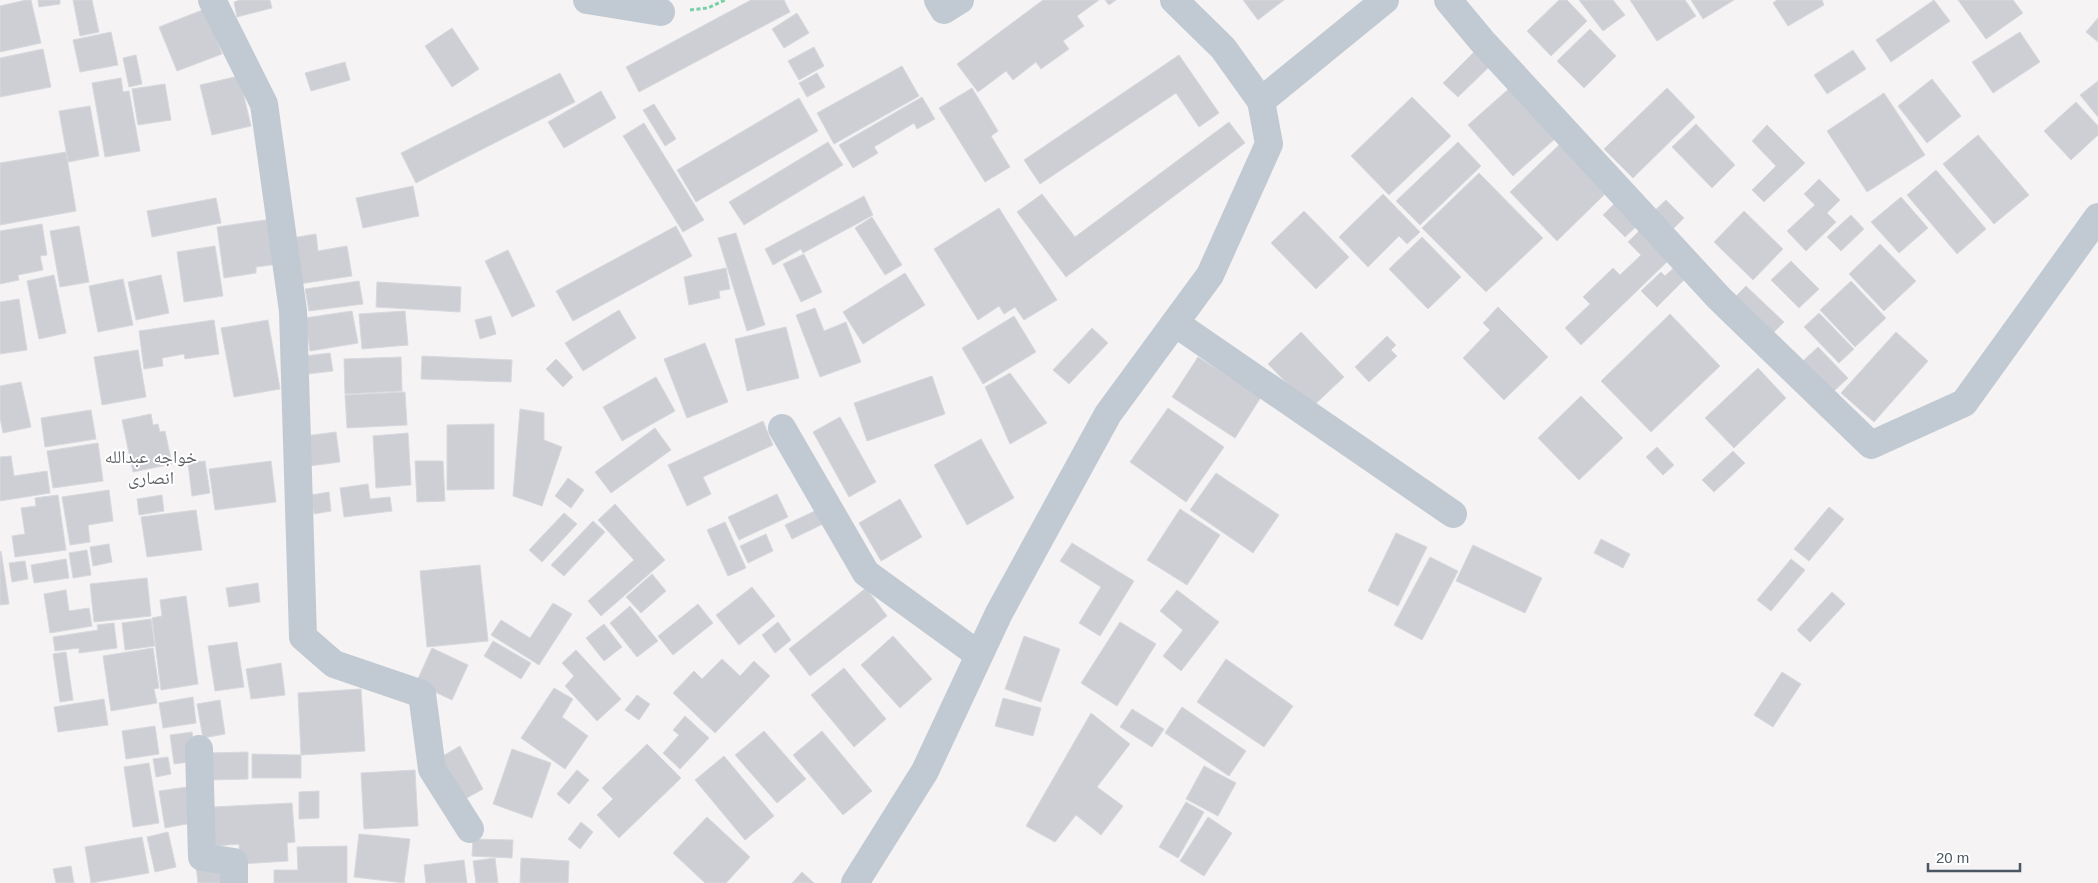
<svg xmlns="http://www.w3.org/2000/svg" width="2098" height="883" font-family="Arial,'Noto Naskh Arabic',sans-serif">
<rect width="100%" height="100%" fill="#f5f3f3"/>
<g fill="#cdcfd5" stroke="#d7d9de">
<path d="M26 0H31L41 43 0 52V6Z"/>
<path d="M38 0H60V4L39 7Z"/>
<path d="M73 0H92L99 32 80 36Z"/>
<path d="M240 0H270L272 8 237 17 234 2Z"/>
<path d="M751 0H784L790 12 639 92 626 67Z"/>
<path d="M1043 0H1099L1077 16 1084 26 1063 41 1069 49 1041 69 1036 62 1013 80 1006 71 978 92 957 64Z"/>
<path d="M1105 0H1116L1109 5Z"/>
<path d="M1243 0H1284L1258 20Z"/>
<path d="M1559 0H1567L1587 21 1551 56 1527 31Z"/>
<path d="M1579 0H1613L1625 15 1603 31Z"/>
<path d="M1630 0H1685L1696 16 1657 41Z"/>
<path d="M1691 0H1734L1703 19Z"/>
<path d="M1777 0H1822L1824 5 1788 26 1773 3Z"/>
<path d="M1934 0 1950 21 1891 62 1876 40Z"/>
<path d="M1958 0H2013L2023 13 1986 39Z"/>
<path d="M205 9 222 54 177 71 159 27Z"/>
<path d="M797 13 809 33 784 48 772 29Z"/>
<path d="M2098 18V42L2086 32Z"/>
<path d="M452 28 479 69 452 87 425 46Z"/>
<path d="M1590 29 1616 56 1584 88 1557 61Z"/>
<path d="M111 32 118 65 80 72 73 40Z"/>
<path d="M2020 32 2040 62 1993 93 1972 62Z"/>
<path d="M814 47 824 66 799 80 788 61Z"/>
<path d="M43 49 51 87 0 97V58Z"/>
<path d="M1476 50 1491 65 1458 97 1443 83Z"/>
<path d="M1853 50 1866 69 1827 94 1814 75Z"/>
<path d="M136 55 142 84 129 87 123 58Z"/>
<path d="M1179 55 1219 113 1199 127 1176 93 1040 184 1024 160Z"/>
<path d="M345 62 350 80 311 91 305 73Z"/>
<path d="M902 66 919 96 834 144 817 113Z"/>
<path d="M560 73 575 102 416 183 401 153Z"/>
<path d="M817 73 825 87 807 97 799 83Z"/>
<path d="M239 76 251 126 212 135 200 85Z"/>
<path d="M121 78 123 92 129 91 140 151 105 157 92 83Z"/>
<path d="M1932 79 1961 116 1927 143 1898 106Z"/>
<path d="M2098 81V117L2080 95Z"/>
<path d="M165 84 171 120 138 125 132 89Z"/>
<path d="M1512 86 1557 137 1513 176 1468 125Z"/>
<path d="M972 88 998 131 991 136 1010 167 985 182 939 108Z"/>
<path d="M1667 88 1695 117 1633 178 1604 149Z"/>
<path d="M601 91 616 118 564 148 548 122Z"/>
<path d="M1884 93 1925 155 1867 192 1827 131Z"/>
<path d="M922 97 935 119 917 129 914 123 874 147 878 153 853 168 839 145Z"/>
<path d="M1412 97 1451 136 1389 195 1351 156Z"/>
<path d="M799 98 818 131 696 202 677 170Z"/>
<path d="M2076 102 2098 126V135L2071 160 2044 131Z"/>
<path d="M654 104 676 139 665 146 643 110Z"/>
<path d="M90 106 99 156 68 162 59 111Z"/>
<path d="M1229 122 1245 143 1066 277 1017 212 1042 194 1075 237Z"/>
<path d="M644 123 704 220 683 232 623 136Z"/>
<path d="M1696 124 1735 165 1712 188 1672 147Z"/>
<path d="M1767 125 1805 163 1764 202 1752 190 1776 166 1752 141Z"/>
<path d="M1978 135 2029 195 1994 224 1943 164Z"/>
<path d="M828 142 843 165 744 225 729 202Z"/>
<path d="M1458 142 1481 166 1420 225 1396 201Z"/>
<path d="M1560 144 1607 192 1557 241 1510 192Z"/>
<path d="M66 152 76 211 0 225V163Z"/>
<path d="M1936 170 1986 229 1957 254 1907 195Z"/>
<path d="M1479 173 1543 238 1486 292 1422 228Z"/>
<path d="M1819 179 1840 200 1827 213 1836 222 1806 251 1787 231 1815 205 1804 194Z"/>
<path d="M413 186 419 216 363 228 356 198Z"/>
<path d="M1383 194 1420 232 1407 244 1399 236 1368 267 1339 237Z"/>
<path d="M864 196 873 215 803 253 801 249 773 265 765 249Z"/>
<path d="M1901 197 1928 228 1899 253 1871 222Z"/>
<path d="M216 198 221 223 152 237 147 211Z"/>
<path d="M1618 200 1640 223 1625 237 1603 215Z"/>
<path d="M1666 200 1684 218 1670 232 1652 213Z"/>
<path d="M999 208 1057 300 1024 320 1015 307 1004 314 999 306 978 320 934 249Z"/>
<path d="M1304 211 1349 257 1316 289 1271 243Z"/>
<path d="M1744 211 1783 249 1753 280 1714 242Z"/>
<path d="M1851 215 1864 229 1841 251 1827 237Z"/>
<path d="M872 217 902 265 885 275 855 228Z"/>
<path d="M272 219 279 264 256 267V273L224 278 217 227Z"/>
<path d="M42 224 47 255 40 256 43 270 18 275 19 280 0 284V231Z"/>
<path d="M79 226 89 282 60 287 50 231Z"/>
<path d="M676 226 692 256 573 321 556 291Z"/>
<path d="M1643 227 1672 257 1581 345 1565 328 1590 304 1583 297 1613 268 1620 275 1641 255 1628 242Z"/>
<path d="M736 233 765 325 747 331 718 238Z"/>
<path d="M316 234 318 251 347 246 352 276 299 284 292 238Z"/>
<path d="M1422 237 1461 277 1428 309 1389 269Z"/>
<path d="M1880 244 1916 281 1884 311 1849 274Z"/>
<path d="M215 246 223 296 184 302 177 252Z"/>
<path d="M508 250 535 306 512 317 485 261Z"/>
<path d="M804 254 822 292 801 302 783 264Z"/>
<path d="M1791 261 1819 289 1799 308 1771 280Z"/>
<path d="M1678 264 1689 275 1657 307 1641 291 1661 272 1665 276Z"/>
<path d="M726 268 730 289 719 291 720 298 689 305 684 277Z"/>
<path d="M905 273 925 305 863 344 843 312Z"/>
<path d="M54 275 66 333 39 339 27 281Z"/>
<path d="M161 275 169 313 136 320 128 282Z"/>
<path d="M123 279 133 325 98 332 89 286Z"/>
<path d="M359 281 363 304 309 311 305 289Z"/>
<path d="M1851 281 1886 318 1855 347 1820 310Z"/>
<path d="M377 282 461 287 460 312 376 307Z"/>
<path d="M1746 286 1784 322 1767 339 1729 303Z"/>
<path d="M19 299 27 350 0 354V302Z"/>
<path d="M1498 307 1548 357 1504 400 1463 358 1490 330 1483 323Z"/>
<path d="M815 308 824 331 846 322 861 362 820 377 796 315Z"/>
<path d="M619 310 636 338 583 371 565 343Z"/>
<path d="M352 311 358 343 310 351 305 318Z"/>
<path d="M405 311 408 345 362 349 359 314Z"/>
<path d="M1819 313 1854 349 1839 363 1804 327Z"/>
<path d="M1670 314 1720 366 1651 432 1601 381Z"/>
<path d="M491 316 496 334 480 339 475 320Z"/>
<path d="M1014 316 1036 352 983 384 962 348Z"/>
<path d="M214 320 219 354 185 359 184 354 162 358 163 366 144 369 139 331Z"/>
<path d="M268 320 280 389 234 397 221 328Z"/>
<path d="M786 327 799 378 747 391 735 339Z"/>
<path d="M1092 328 1108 343 1069 384 1053 370Z"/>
<path d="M1301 332 1344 377 1311 408 1268 364Z"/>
<path d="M1896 332 1928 361 1874 422 1841 393Z"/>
<path d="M1387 336 1396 345 1391 350 1397 356 1369 382 1355 367Z"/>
<path d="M705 343 728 402 687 418 664 359Z"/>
<path d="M1818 347 1848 378 1833 392 1803 361Z"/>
<path d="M138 350 146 397 102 405 94 357Z"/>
<path d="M330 353 333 371 308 374 305 356Z"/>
<path d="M422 356 512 360 511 382 421 379Z"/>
<path d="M401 357 402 391 345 394 344 359Z"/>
<path d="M1198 357 1261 397 1235 438 1172 397Z"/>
<path d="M556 359 573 377 563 387 546 369Z"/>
<path d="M1758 368 1786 398 1734 448 1705 418Z"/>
<path d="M1010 373 1047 423 1010 444 985 387Z"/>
<path d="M932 376 945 414 867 441 854 403Z"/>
<path d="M656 377 675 411 622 441 603 407Z"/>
<path d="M21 382 31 427 3 433 0 418V386Z"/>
<path d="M405 392 407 425 347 428 345 395Z"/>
<path d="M1581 396 1623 438 1579 480 1538 438Z"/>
<path d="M1168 408 1224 447 1186 502 1130 462Z"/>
<path d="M520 409 544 413V440L562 447 542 506 513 496Z"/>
<path d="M91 410 96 439 45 447 41 418Z"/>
<path d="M151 414 153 425 158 424 160 432 165 431 172 464 133 472 122 420Z"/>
<path d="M840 417 876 482 849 497 813 432Z"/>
<path d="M763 421 773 445 703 477 711 494 687 506 668 465Z"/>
<path d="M494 424V489L447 490V425Z"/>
<path d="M655 428 671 450 611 493 595 472Z"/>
<path d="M336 432 340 462 309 466 305 436Z"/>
<path d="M408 433 411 485 376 488 373 436Z"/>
<path d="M981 439 1014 498 967 525 934 465Z"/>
<path d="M98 443 103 481 53 488 47 451Z"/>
<path d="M1657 447 1674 465 1663 475 1646 457Z"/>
<path d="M1733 451 1745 463 1714 492 1702 480Z"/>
<path d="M11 456 14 476 47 471 50 493 0 501V457Z"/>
<path d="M205 461 210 493 192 496 188 463Z"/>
<path d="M271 461 276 502 215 510 209 469Z"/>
<path d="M415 461H443L445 501 417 502Z"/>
<path d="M1216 473 1279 515 1253 553 1190 510Z"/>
<path d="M568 478 584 490 571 508 555 496Z"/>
<path d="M368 484 370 499 390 497 392 511 344 517 340 488Z"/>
<path d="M109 490 113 521 88 525 90 542 70 545 62 497Z"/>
<path d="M329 492 331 511 314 514 311 495Z"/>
<path d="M777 494 788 517 739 540 728 517Z"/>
<path d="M58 495 66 550 15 557 12 536 25 534 21 508 36 506 35 498Z"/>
<path d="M162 495 164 511 139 515 137 499Z"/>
<path d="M900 499 922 537 881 561 859 523Z"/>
<path d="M615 504 665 560 601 616 588 601 634 560 598 520Z"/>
<path d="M1829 507 1844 519 1809 561 1794 549Z"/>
<path d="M819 509 825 523 792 539 785 525Z"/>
<path d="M1180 509 1220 535 1187 585 1147 560Z"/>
<path d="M196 510 202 550 147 557 141 517Z"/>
<path d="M564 513 577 524 542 562 529 550Z"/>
<path d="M593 521 605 532 564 576 551 565Z"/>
<path d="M725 522 746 568 728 576 707 530Z"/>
<path d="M1396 533 1427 547 1398 606 1368 591Z"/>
<path d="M766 534 773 551 748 563 740 546Z"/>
<path d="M1601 539 1630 554 1623 568 1594 553Z"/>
<path d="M1072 543 1134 581 1100 636 1079 623 1101 587 1060 561Z"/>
<path d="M109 544 112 562 93 566 90 547Z"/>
<path d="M1473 545 1542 578 1525 613 1456 581Z"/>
<path d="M87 550 91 575 73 578 69 553Z"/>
<path d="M1 551 9 604 0 605V552Z"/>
<path d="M1430 557 1458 571 1422 640 1394 625Z"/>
<path d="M66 559 69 578 34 583 31 565Z"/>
<path d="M1791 559 1805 570 1771 611 1757 600Z"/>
<path d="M25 561 28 579 12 582 9 563Z"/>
<path d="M480 565 488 641 427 647 420 571Z"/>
<path d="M652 574 666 591 641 613 626 597Z"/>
<path d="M147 578 151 616 94 622 90 584Z"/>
<path d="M258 583 260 602 229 607 226 588Z"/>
<path d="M752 587 775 616 739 645 716 615Z"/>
<path d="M866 588 887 616 810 676 789 649Z"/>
<path d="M66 590 69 611 89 608 92 626 50 633 44 594Z"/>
<path d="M1177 590 1219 622 1181 671 1163 656 1183 630 1160 611Z"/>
<path d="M1832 592 1845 604 1810 642 1797 630Z"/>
<path d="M186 596 198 684 161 690 152 618 162 616 160 600Z"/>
<path d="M553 603 572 614 539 665 491 635 501 620 530 638Z"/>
<path d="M698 604 713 623 673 655 658 636Z"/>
<path d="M630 606 658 641 637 657 610 623Z"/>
<path d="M151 619 155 646 125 650 122 623Z"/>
<path d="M778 622 791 640 775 653 762 635Z"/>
<path d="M1120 622 1156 644 1117 706 1081 683Z"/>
<path d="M114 623 117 648 79 653V648L55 651 53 637 98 630 97 625Z"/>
<path d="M604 624 622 647 604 661 586 638Z"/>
<path d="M893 636 932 679 900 708 861 665Z"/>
<path d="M1024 636 1060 649 1041 702 1005 689Z"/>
<path d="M493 641 531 663 521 679 484 656Z"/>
<path d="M237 642 244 687 215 691 208 646Z"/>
<path d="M153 648 159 688 154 689 157 703 111 711 103 656Z"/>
<path d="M432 648 468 665 452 700 416 683Z"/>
<path d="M576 650 621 699 597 721 565 686 574 676 562 663Z"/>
<path d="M66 652 73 700 60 702 53 654Z"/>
<path d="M722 659 740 676 754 661 770 676 715 733 673 693 694 671 702 679Z"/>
<path d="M1226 659 1293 706 1264 747 1197 702Z"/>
<path d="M281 663 285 695 251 699 246 669Z"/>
<path d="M844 668 886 719 854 747 811 695Z"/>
<path d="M1782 672 1801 684 1773 727 1754 715Z"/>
<path d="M554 688 573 699 562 717 588 736 565 769 521 738Z"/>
<path d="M361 689 365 751 301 755 298 693Z"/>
<path d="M637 695 650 704 639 720 625 710Z"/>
<path d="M193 697 196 723 163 728 159 703Z"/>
<path d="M1003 698 1041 708 1033 736 995 726Z"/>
<path d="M104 699 108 725 58 732 54 707Z"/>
<path d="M220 700 225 734 203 738 197 704Z"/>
<path d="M1182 707 1246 751 1229 776 1165 733Z"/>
<path d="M1132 709 1164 729 1152 747 1120 727Z"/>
<path d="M1091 713 1130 744 1097 787 1123 806 1101 835 1076 815 1055 842 1026 826Z"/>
<path d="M685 716 709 738 680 769 663 753 679 735 673 730Z"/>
<path d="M155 726 159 754 126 759 122 731Z"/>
<path d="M764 731 806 779 777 803 735 755Z"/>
<path d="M822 731 872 791 843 815 793 755Z"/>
<path d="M192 732 196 761 174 764 170 735Z"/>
<path d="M647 744 681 778 619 838 597 815 613 799 602 788Z"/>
<path d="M460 746 483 789 465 799 441 757Z"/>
<path d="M512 749 551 763 532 818 493 804Z"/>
<path d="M248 752V779L209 780 208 753Z"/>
<path d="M252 754 301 755V778H252Z"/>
<path d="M724 756 774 816 745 840 695 780Z"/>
<path d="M168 757 171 774 156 777 153 759Z"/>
<path d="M149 763 159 823 133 827 124 767Z"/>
<path d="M1204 766 1236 783 1218 816 1186 799Z"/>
<path d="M415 770 418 826 364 829 361 773Z"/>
<path d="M577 770 589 780 569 804 557 794Z"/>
<path d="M187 787 192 823 165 828 159 791Z"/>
<path d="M319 791V818L299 819V792Z"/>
<path d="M1186 802 1204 812 1178 858 1159 847Z"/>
<path d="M292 803 295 842 287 843 288 861 240 864 239 844 215 846 213 807Z"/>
<path d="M707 817 750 857 726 883H705L673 853Z"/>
<path d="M1208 817 1232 833 1204 876 1180 861Z"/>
<path d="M581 822 593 832 580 849 568 839Z"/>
<path d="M168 832 176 867 155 872 147 837Z"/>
<path d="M359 834 410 839 404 883 354 877Z"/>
<path d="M142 837 149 873 91 883 85 847Z"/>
<path d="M473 839 513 840 512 858 472 856Z"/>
<path d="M347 846V883H274V870H298L297 847Z"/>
<path d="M495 858 498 883H476L473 861Z"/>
<path d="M521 858 569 861 568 883H520Z"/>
<path d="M464 860 467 883H426L424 865Z"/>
<path d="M220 863 222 883H198L196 866Z"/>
<path d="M71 866 74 883H56L53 869Z"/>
<path d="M802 872 814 883H792Z"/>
</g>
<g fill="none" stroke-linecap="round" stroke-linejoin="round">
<path stroke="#7ad0a6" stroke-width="3" stroke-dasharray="4 2.5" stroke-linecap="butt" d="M690 10 708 8 725 0"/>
<g stroke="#c1cad2" stroke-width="28">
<path d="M212 0 264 104 293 311 303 637 334 664 422 694 432 769 470 829"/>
<path d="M587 0 661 12"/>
<path d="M938 0 944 10 960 0"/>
<path d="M1174 0 1223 48 1261 101"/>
<path d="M1448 0 1482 41 1719 298 1871 445 1964 403 2098 217"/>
<path d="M1175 323 1453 514"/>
<path d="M782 428 866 573 979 655"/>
<path d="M199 749 202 857 234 862V883"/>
<path d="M855 883 925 771 999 613 1108 414 1210 275 1269 144 1261 101 1385 0"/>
</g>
</g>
<g text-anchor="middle" stroke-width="4" stroke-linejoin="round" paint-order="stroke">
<g font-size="18" fill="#5f6368" stroke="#fff">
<text x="151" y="463">خواجه عبدالله<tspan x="151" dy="21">انصاری</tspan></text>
</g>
</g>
<path d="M1928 863v8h92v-8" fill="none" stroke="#4a5661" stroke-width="2.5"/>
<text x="1936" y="863" font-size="15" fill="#4a5661" stroke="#ffffff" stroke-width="4" paint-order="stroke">20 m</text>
</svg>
